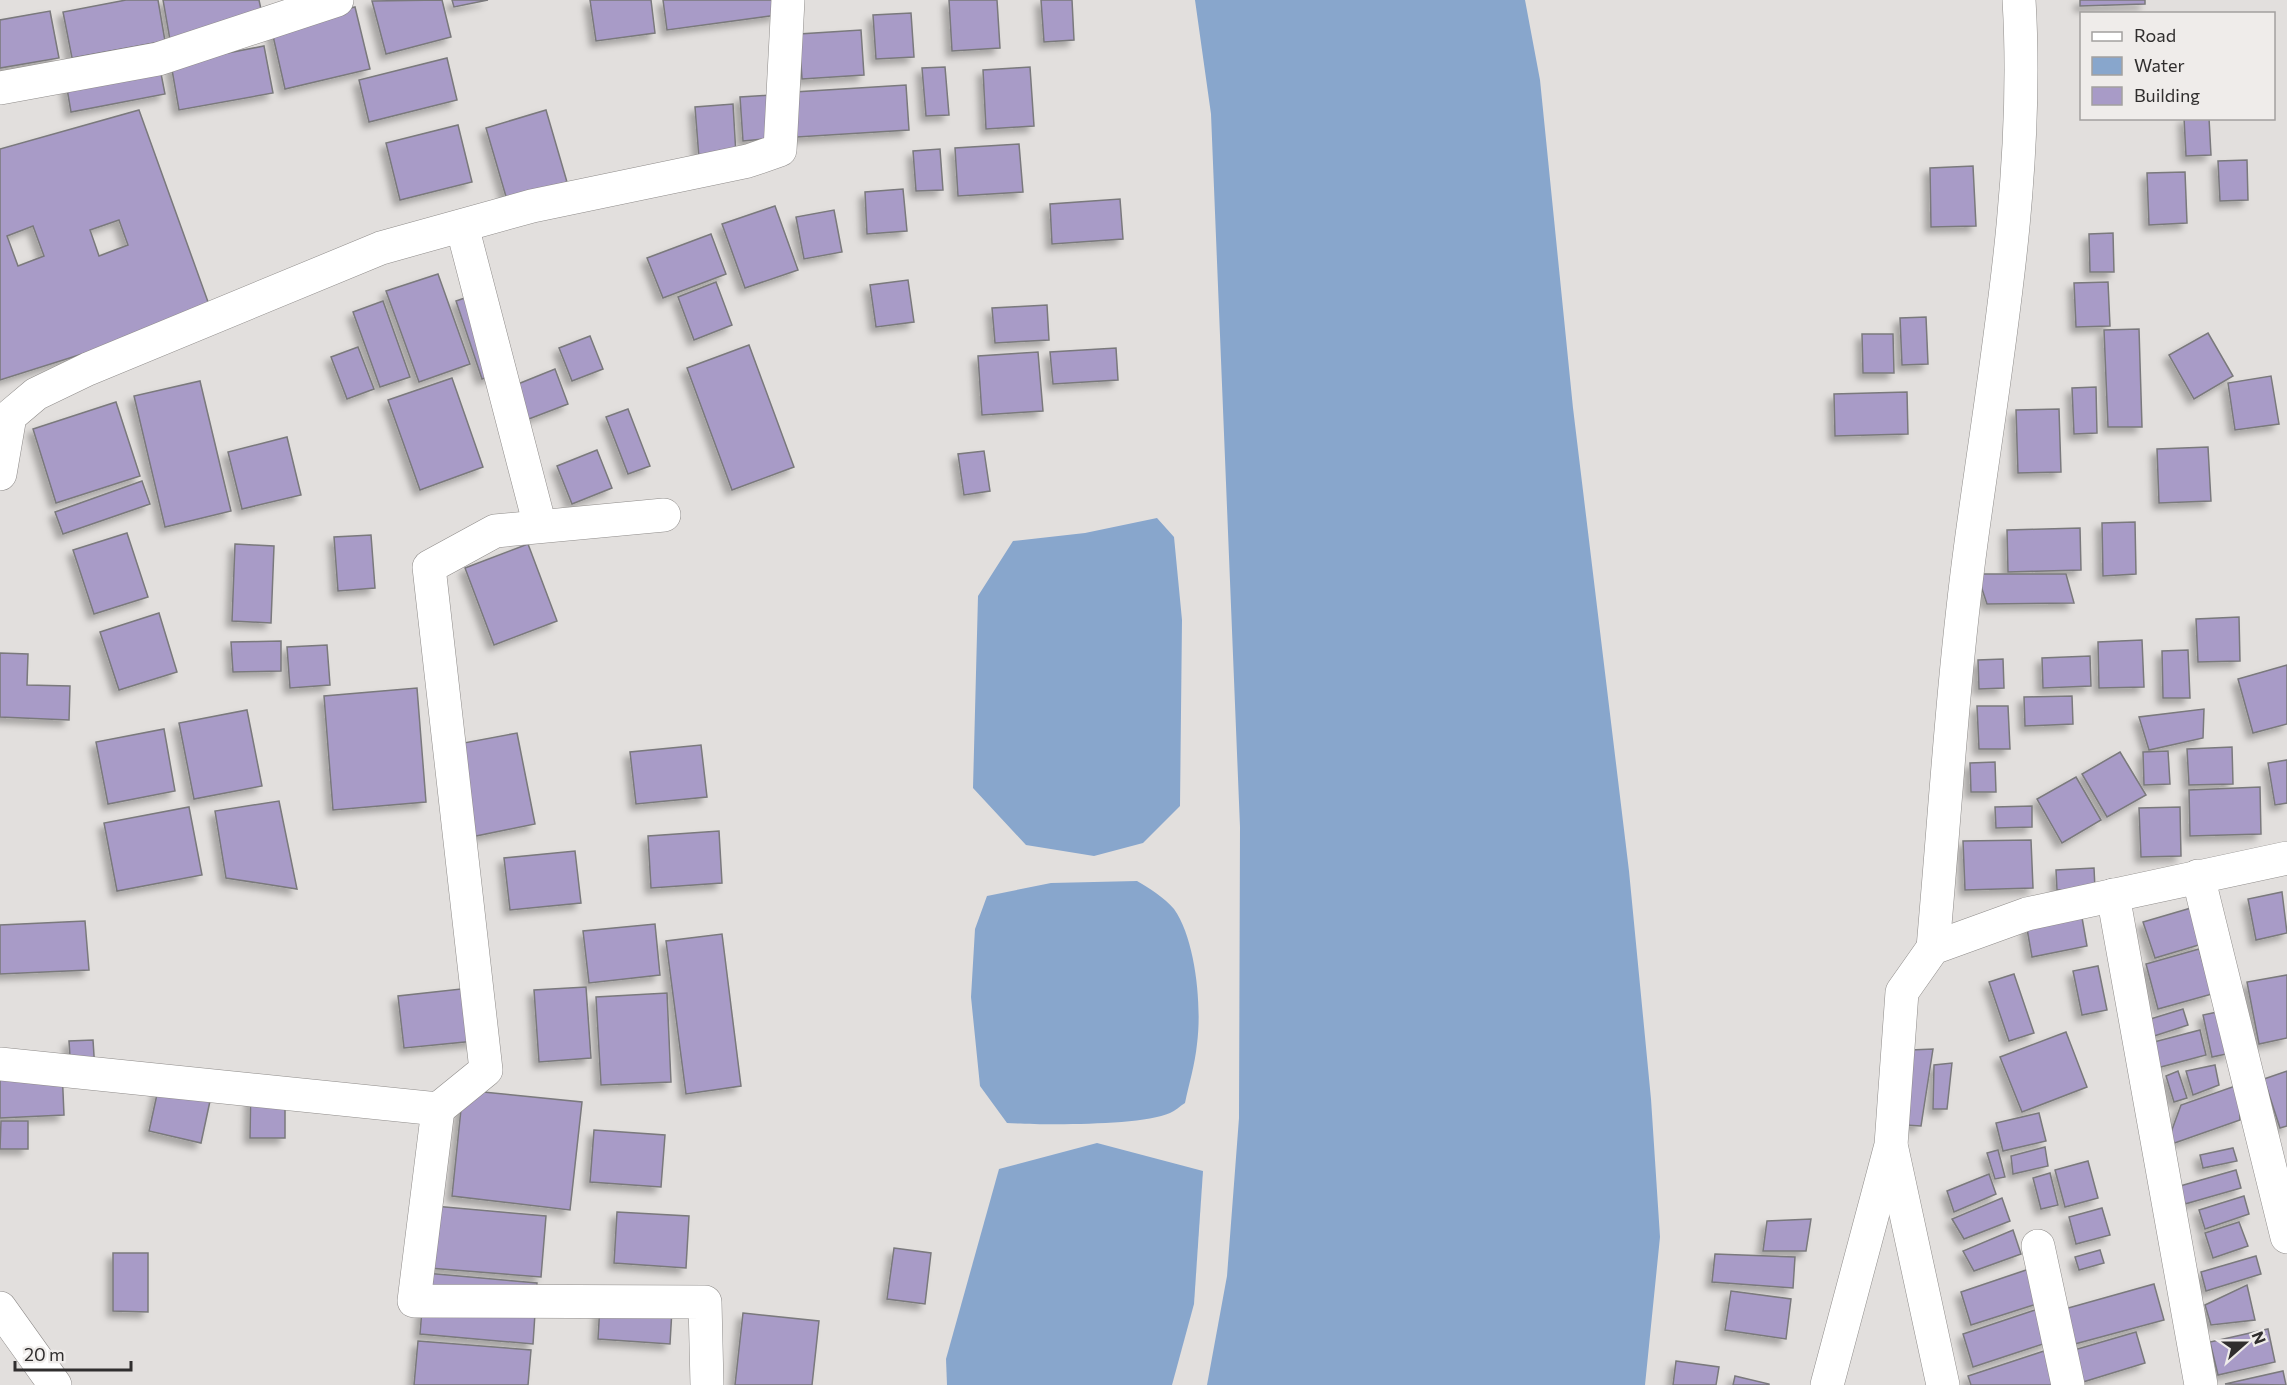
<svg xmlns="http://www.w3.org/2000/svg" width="2287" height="1385" font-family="Commissioner,sans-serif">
<defs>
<filter id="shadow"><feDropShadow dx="-5.5" dy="5.5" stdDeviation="3" flood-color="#0004"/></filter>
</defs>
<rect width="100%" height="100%" fill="#e2dfdd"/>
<g fill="#88a6cc">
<path d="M1195 0H1525L1540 80 1573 408 1629 871 1651 1099 1660 1237 1645 1385H1207L1227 1276 1239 1118 1240 827 1211 114Z"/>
<path d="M1157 518 1174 537 1182 620 1180 806 1143 843 1094 856 1026 845 973 788 978 596 1013 541 1085 533Z"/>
<path d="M1137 881C1149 888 1165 898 1174 909 1196 940 1202 1007 1197 1044 1195 1064 1189 1084 1185 1103 1180 1106 1175 1111 1170 1113 1141 1126 1042 1125 1007 1123L980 1086 971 997 975 929 987 896 1051 883Z"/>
<path d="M1097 1143 1203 1171 1194 1304 1172 1385H947L946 1359 999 1169Z"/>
</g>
<g fill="#a89bc7" stroke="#7a797c" stroke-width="1.5" fill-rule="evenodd" filter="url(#shadow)">
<path d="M126 0H158L165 41 72 58 63 12Z"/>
<path d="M163 0H259L264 23 170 40Z"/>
<path d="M442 0 451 37 386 54 372 1Z"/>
<path d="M452 0H488L454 7Z"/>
<path d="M590 0H651L655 33 596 41Z"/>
<path d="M663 0H775L777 15 667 30Z"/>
<path d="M949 0H997L1000 48 952 51Z"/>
<path d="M1041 0H1072L1074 40 1044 42Z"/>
<path d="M2080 0H2145V4L2080 6Z"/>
<path d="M355 7 370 69 285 89 271 27Z"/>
<path d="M50 11 59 58 0 68V20Z"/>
<path d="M911 13 914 57 876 59 873 15Z"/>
<path d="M861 30 864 75 802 79 799 34Z"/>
<path d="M264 46 273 93 179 110 171 64Z"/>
<path d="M156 48 165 94 71 112 63 65Z"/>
<path d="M447 58 457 100 369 122 359 80Z"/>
<path d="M945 67 949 115 926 116 922 68Z"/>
<path d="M1030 67 1034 126 986 129 983 70Z"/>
<path d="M906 85 909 130 797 137 794 92Z"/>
<path d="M771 95 774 138 743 141 740 97Z"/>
<path d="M733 104 736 155 699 158 695 107Z"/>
<path d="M139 110 212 313 0 380V149ZM119 220 128 245 99 256 90 230ZM33 226 44 256 18 266 7 236Z"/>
<path d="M546 110 567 182 507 200 486 128Z"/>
<path d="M2184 118H2209L2211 155 2186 156Z"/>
<path d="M458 125 472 182 400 200 386 143Z"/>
<path d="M1019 144 1023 192 958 196 955 148Z"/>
<path d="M940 149 943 190 916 191 913 151Z"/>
<path d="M2247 160 2248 200 2220 201 2218 161Z"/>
<path d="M1973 166 1976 226 1931 227 1930 168Z"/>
<path d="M2185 172 2187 223 2149 225 2147 173Z"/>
<path d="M903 189 907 231 867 234 865 192Z"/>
<path d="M1120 199 1123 239 1052 244 1050 204Z"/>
<path d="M775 206 798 270 745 288 722 224Z"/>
<path d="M834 210 842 252 804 259 796 217Z"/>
<path d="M2113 233 2114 272H2090L2089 234Z"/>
<path d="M711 234 726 274 663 298 647 258Z"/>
<path d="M438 274 470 364 419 382 386 291Z"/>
<path d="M908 280 914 322 876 327 870 285Z"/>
<path d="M716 282 732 325 694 340 678 297Z"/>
<path d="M2108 282 2110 326 2076 327 2074 283Z"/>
<path d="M485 291 511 369 482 379 456 301Z"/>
<path d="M383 301 410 377 380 387 353 312Z"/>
<path d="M1047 305 1049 340 995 343 992 308Z"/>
<path d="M1926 317 1928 364 1902 365 1900 318Z"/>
<path d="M2139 329 2142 427H2108L2104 330Z"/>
<path d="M2208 333 2233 376 2194 399 2169 355Z"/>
<path d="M1862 334H1893L1894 373H1863Z"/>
<path d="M590 336 603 369 572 381 559 348Z"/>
<path d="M749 345 794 467 732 490 687 368Z"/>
<path d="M358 347 374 389 347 399 331 357Z"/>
<path d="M1116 348 1118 380 1053 384 1050 352Z"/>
<path d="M1038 352 1043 411 982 415 978 356Z"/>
<path d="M555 369 568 404 521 422 508 388Z"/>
<path d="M2271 376 2279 424 2235 430 2228 383Z"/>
<path d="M452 378 483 467 420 490 388 400Z"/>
<path d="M200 381 231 511 165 527 134 396Z"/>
<path d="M2096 387 2097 433 2074 434 2072 388Z"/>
<path d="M1907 392 1908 434 1835 436 1834 394Z"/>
<path d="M116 402 140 476 56 503 33 429Z"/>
<path d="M628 409 650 466 628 474 606 417Z"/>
<path d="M2059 409 2061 472 2018 473 2016 410Z"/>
<path d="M287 437 301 495 242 509 228 452Z"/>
<path d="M2208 447 2211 501 2159 503 2157 449Z"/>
<path d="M597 450 612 488 572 504 557 466Z"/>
<path d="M984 451 990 491 964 495 958 454Z"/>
<path d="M142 481 150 504 63 534 55 512Z"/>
<path d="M2135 522 2136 574 2103 576 2102 523Z"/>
<path d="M2080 528 2081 570 2008 572 2007 530Z"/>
<path d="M127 533 148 597 94 614 73 550Z"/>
<path d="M371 535 375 588 338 591 334 537Z"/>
<path d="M235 544 274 546 271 623 232 621Z"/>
<path d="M528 544 557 621 494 645 465 568Z"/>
<path d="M1977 574H2066L2074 603 1987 604Z"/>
<path d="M159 613 177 672 119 690 100 632Z"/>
<path d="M2239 617 2240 661 2198 662 2196 619Z"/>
<path d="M2142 640 2144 687 2099 688 2098 642Z"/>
<path d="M281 641V671L233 672 231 642Z"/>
<path d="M327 645 330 685 290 688 287 647Z"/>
<path d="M2188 650 2190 698H2163L2162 651Z"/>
<path d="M0 653 28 654 27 685 70 686 69 720 0 717Z"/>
<path d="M2090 656 2091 686 2043 688 2042 658Z"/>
<path d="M2003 659 2004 688 1979 689 1978 660Z"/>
<path d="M2287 665V724L2253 733 2238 679Z"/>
<path d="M417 688 426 802 333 810 324 696Z"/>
<path d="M2072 696 2073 724 2025 726 2024 697Z"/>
<path d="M1977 706H2008L2010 749H1979Z"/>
<path d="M2204 709 2203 738 2149 750 2139 717Z"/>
<path d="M247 710 262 786 194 799 179 723Z"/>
<path d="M164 729 175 791 108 804 96 742Z"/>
<path d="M517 733 535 824 471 837 453 745Z"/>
<path d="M701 745 707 797 636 804 630 752Z"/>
<path d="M2232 747 2233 784 2189 785 2187 749Z"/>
<path d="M2168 751 2170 784 2144 785 2143 752Z"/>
<path d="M2120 752 2146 795 2107 817 2082 774Z"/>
<path d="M2287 760V803L2275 805 2268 763Z"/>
<path d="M1995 762 1996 792H1971L1970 763Z"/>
<path d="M2076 777 2101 820 2062 843 2037 799Z"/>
<path d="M2260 787 2261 834 2190 836 2189 790Z"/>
<path d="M279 801 297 889 226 878 215 811Z"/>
<path d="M2032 806V827L1996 828 1995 807Z"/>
<path d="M189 807 202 875 117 891 104 823Z"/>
<path d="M2180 807 2181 856 2141 857 2139 808Z"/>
<path d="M719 831 722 883 651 888 648 836Z"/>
<path d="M2031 840 2033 888 1965 890 1963 841Z"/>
<path d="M575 851 581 903 510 910 504 858Z"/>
<path d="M2094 868 2095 889 2057 890 2056 870Z"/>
<path d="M2282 892 2287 933 2256 940 2248 899Z"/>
<path d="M2191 908 2202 944 2155 958 2143 922Z"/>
<path d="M2081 912 2087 946 2032 957 2026 923Z"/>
<path d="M85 921 89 970 0 974V925Z"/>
<path d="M655 924 660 975 589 983 583 931Z"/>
<path d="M722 934 741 1086 686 1094 666 941Z"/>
<path d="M2199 949 2212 994 2158 1009 2146 964Z"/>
<path d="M2098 966 2107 1010 2082 1015 2073 971Z"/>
<path d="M2014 974 2034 1033 2009 1041 1989 982Z"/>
<path d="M2287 975V1038L2259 1044 2247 982Z"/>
<path d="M586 987 591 1058 539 1062 534 990Z"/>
<path d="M470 988 475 1041 404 1048 398 996Z"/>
<path d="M667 993 671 1082 601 1085 596 997Z"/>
<path d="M2183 1009 2188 1025 2148 1038 2147 1020Z"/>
<path d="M2222 1011 2231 1053 2212 1057 2203 1015Z"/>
<path d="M2200 1030 2206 1055 2157 1068 2150 1043Z"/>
<path d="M2066 1032 2087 1087 2022 1112 2000 1057Z"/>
<path d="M93 1040 95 1071 71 1072 69 1041Z"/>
<path d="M1933 1049 1921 1126 1905 1125 1911 1050Z"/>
<path d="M1952 1063 1947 1109H1933L1934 1065Z"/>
<path d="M2215 1065 2219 1085 2193 1095 2186 1071Z"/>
<path d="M62 1069 64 1115 0 1118V1072Z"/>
<path d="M2178 1071 2187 1098 2174 1102 2166 1076Z"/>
<path d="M2287 1071V1126L2280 1128 2264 1079Z"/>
<path d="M161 1076 213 1087 201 1143 149 1131Z"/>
<path d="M251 1079 285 1080V1138H250Z"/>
<path d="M2238 1085 2240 1120 2166 1146 2181 1105Z"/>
<path d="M463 1090 582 1102 570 1210 452 1196Z"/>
<path d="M2039 1113 2046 1141 2003 1151 1996 1123Z"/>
<path d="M1 1121H28V1149H0Z"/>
<path d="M594 1130 665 1135 661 1187 590 1182Z"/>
<path d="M2045 1147 2048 1166 2013 1174 2011 1156Z"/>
<path d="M2233 1148 2237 1161 2203 1168 2200 1155Z"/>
<path d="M1998 1150 2005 1177 1995 1179 1987 1153Z"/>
<path d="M2088 1161 2098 1198 2065 1207 2055 1170Z"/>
<path d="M2236 1170 2241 1188 2185 1204 2180 1186Z"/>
<path d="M2050 1173 2058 1205 2041 1209 2033 1178Z"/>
<path d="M1989 1174 1996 1194 1954 1212 1947 1191Z"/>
<path d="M2244 1196 2249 1214 2205 1229 2199 1210Z"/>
<path d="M2002 1198 2010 1221 1964 1239 1952 1219Z"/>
<path d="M434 1206 546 1216 541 1277 429 1268Z"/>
<path d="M2102 1208 2110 1235 2076 1244 2069 1217Z"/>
<path d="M617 1212 689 1216 686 1268 614 1263Z"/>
<path d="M1811 1219 1806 1251H1763L1767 1221Z"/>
<path d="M2239 1222 2248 1246 2213 1258 2205 1233Z"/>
<path d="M2013 1230 2021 1254 1974 1271 1963 1251Z"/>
<path d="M894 1248 931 1253 925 1304 887 1299Z"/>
<path d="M2100 1250 2104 1263 2079 1270 2075 1257Z"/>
<path d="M113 1253H148V1312L113 1311Z"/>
<path d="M1715 1254 1795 1257 1793 1288 1712 1282Z"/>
<path d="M2256 1256 2261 1274 2206 1291 2201 1272Z"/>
<path d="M2035 1267 2046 1301 1971 1325 1961 1292Z"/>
<path d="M425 1273 537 1283 533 1344 420 1334Z"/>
<path d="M2154 1284 2164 1320 2071 1345 2061 1310Z"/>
<path d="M2247 1285 2255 1320 2211 1325 2205 1305Z"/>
<path d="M601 1287 673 1292 670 1344 598 1339Z"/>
<path d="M1731 1291 1791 1299 1786 1339 1725 1330Z"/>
<path d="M2038 1309 2049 1342 1973 1367 1963 1334Z"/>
<path d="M743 1313 819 1321 812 1385H735Z"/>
<path d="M2268 1329 2275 1362 2218 1375 2210 1342Z"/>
<path d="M2136 1332 2145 1363 2083 1382 2074 1350Z"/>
<path d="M418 1341 531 1350 528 1385H414Z"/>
<path d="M2044 1351 2055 1385H1971L1968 1376Z"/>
<path d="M1676 1361 1719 1367 1716 1385H1673Z"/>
<path d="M2283 1371 2286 1385 2225 1384Z"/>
<path d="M1735 1376 1769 1384V1385H1733Z"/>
</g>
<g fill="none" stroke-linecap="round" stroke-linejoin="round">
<g stroke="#8f8c8a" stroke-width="34">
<g id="minor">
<path d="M0 88 158 59 337 0"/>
<path d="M462 226 540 526"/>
<path d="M0 474 10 416 36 394 88 369 381 248 532 206 748 161 780 150 788 0"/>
<path d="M2198 876 2287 1237"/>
<path d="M2113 895 2201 1385"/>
<path d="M1933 948C1945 813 1953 677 1971 543 1995 365 2030 180 2019 0"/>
<path d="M0 1064 438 1109 486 1070 429 567 495 531 664 515"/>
<path d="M438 1109 414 1301 705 1302 707 1385"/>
<path d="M1892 1149 1943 1385"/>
<path d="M2038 1246 2068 1385"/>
<path d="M0 1308 55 1385"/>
<path d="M1827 1385 1891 1145 1902 992 1933 948 2027 914 2287 858"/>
</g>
</g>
<use href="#minor" stroke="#fff" stroke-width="33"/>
</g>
<rect x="2080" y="12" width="195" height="108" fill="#efecea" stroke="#a3a09f" stroke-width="1.5"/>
<rect x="2092" y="32" width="30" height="9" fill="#ffffff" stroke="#a3a09f" stroke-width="1.5"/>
<text x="2134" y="42" font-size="18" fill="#302e2e">Road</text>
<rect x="2092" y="57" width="30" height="18" fill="#88a6cc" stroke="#a3a09f" stroke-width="1.5"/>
<text x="2134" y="72" font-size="18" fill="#302e2e">Water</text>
<rect x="2092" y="87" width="30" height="18" fill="#a89bc7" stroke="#a3a09f" stroke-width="1.5"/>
<text x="2134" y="102" font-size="18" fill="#302e2e">Building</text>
<g transform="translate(2245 1343) rotate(69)" stroke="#efecea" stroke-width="4.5" paint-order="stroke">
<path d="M0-4.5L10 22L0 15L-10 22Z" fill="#302e2e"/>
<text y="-9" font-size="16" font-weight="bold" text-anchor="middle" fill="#302e2e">N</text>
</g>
<path d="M15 1361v9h116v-9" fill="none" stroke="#302e2e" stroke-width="3"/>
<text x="24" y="1361" font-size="18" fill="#302e2e" stroke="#efecea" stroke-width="4.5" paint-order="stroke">20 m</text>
</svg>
